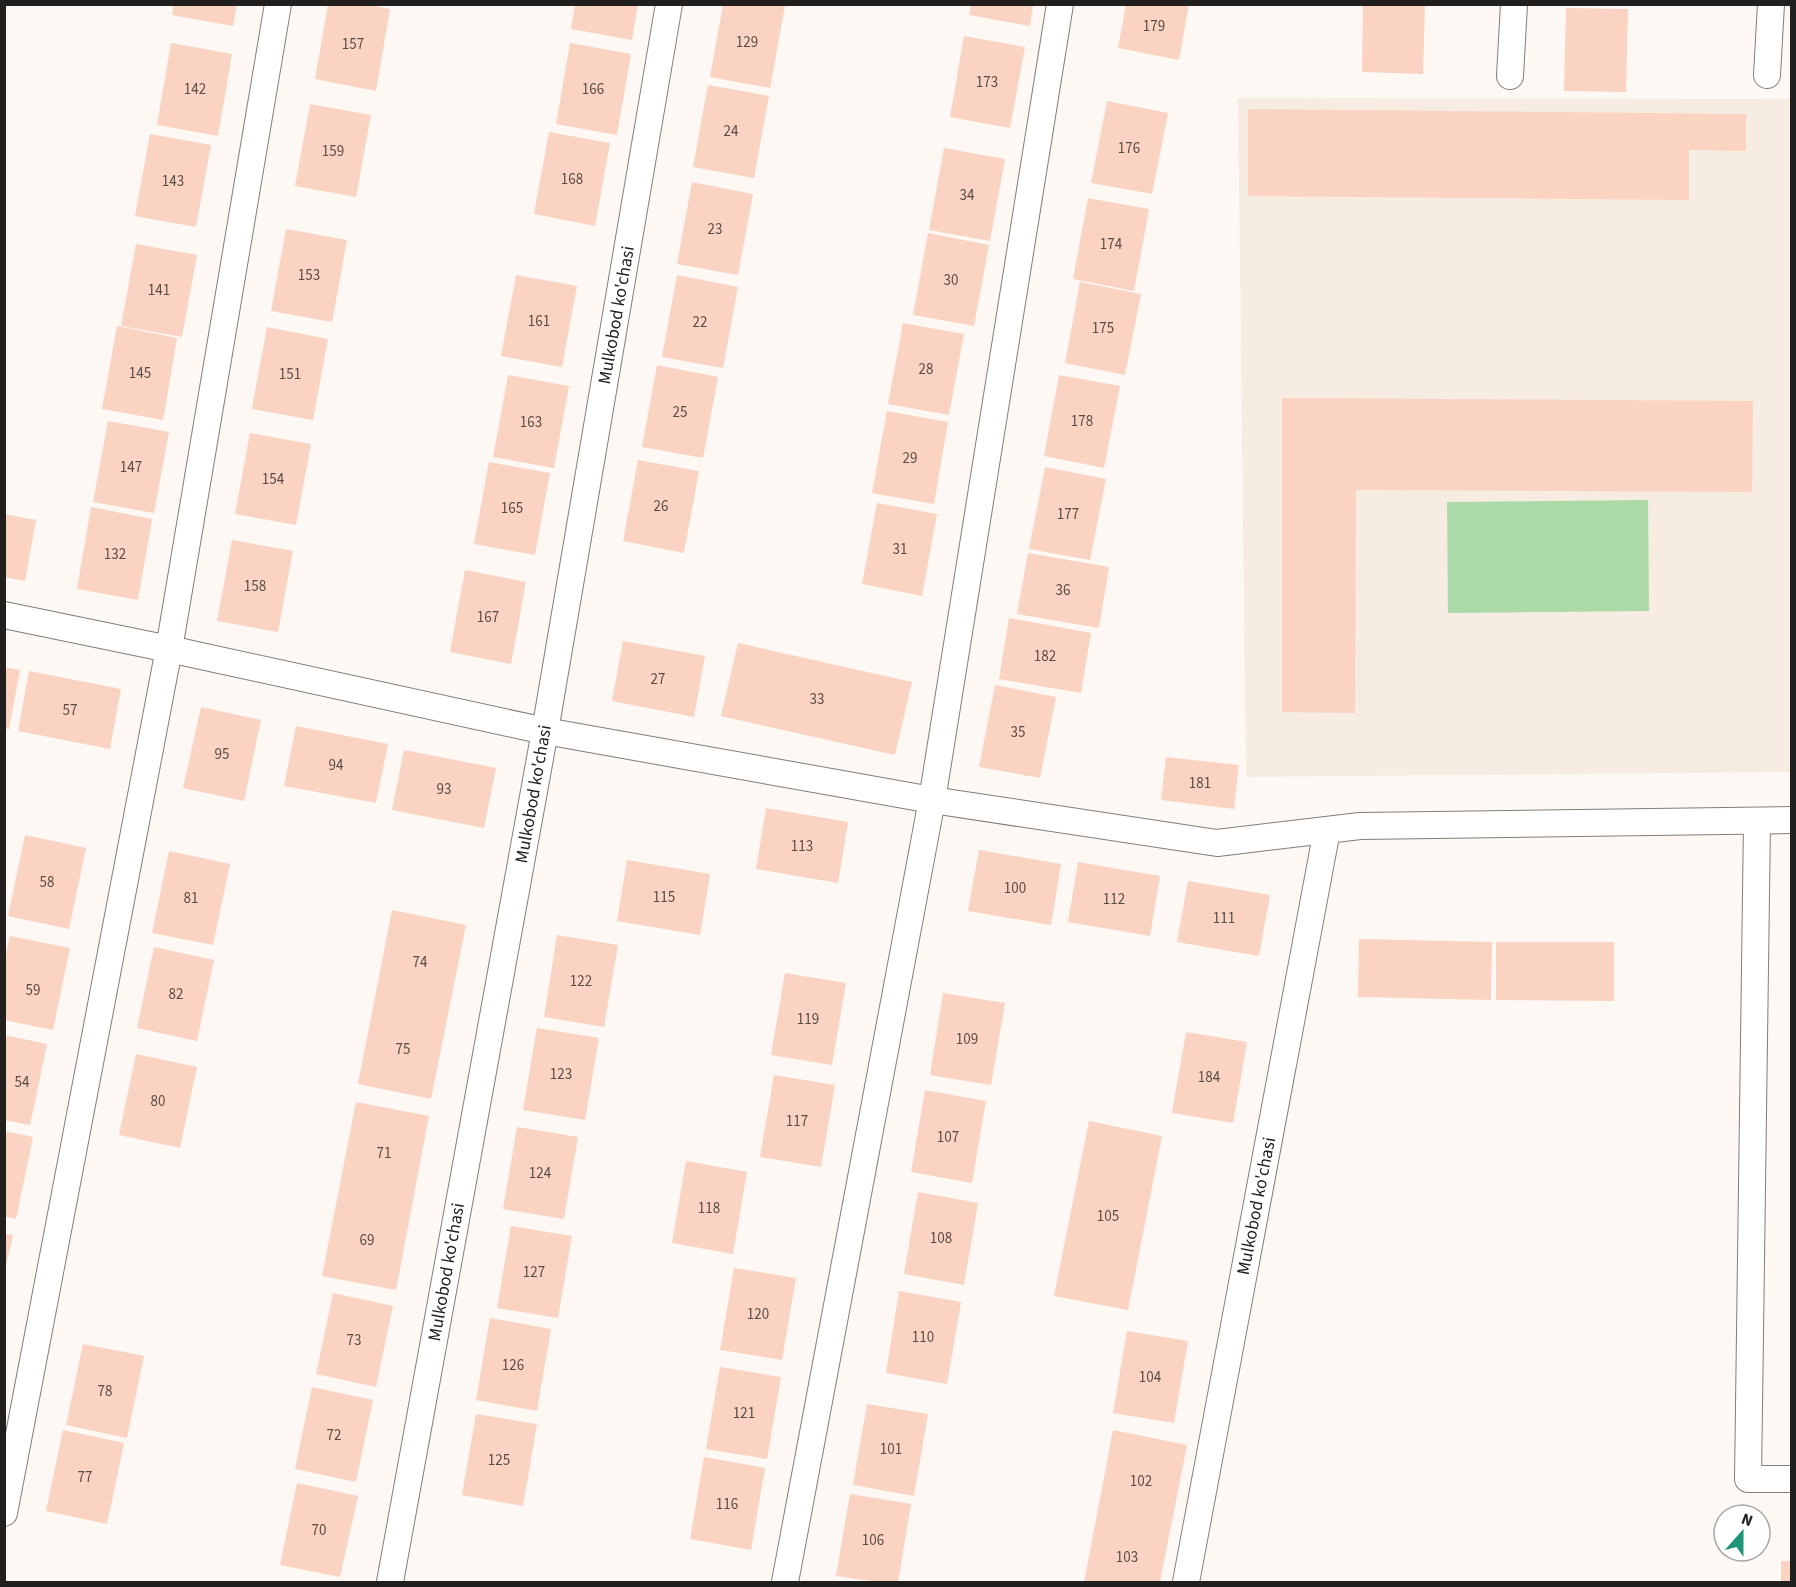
<svg xmlns="http://www.w3.org/2000/svg" width="1796" height="1587" font-family="'Source Sans 3',sans-serif">
<rect width="100%" height="100%" fill="#fdf8f4"/>
<path fill="#f6ece1" d="M1238 98 1791 99V772L1246 777Z"/>
<path fill="#abdaa8" d="M1648 500 1649 611 1448 613 1447 502Z"/>
<g fill="#fbd3c2">
<path d="M174 4H237L233 26 172 15Z"/>
<path d="M328 4H366L390 9 376 91 315 79Z"/>
<path d="M575 4H638L632 40 571 29Z"/>
<path d="M723 4H775L785 6 770 88 710 77Z"/>
<path d="M971 4H1033L1030 26 969 15Z"/>
<path d="M1126 4H1189L1179 60 1118 48Z"/>
<path d="M1363 4H1425L1423 74 1362 72Z"/>
<path d="M1566 8 1628 9 1626 92 1564 91Z"/>
<path d="M964 36 1025 47 1010 128 950 117Z"/>
<path d="M171 43 232 54 218 136 157 125Z"/>
<path d="M570 43 631 54 617 135 556 124Z"/>
<path d="M708 85 769 96 754 178 693 167Z"/>
<path d="M1107 101 1168 113 1152 194 1091 183Z"/>
<path d="M310 104 371 115 356 197 295 186Z"/>
<path d="M1248 109 1746 114V151L1689 150V200L1248 196Z"/>
<path d="M549 132 610 143 595 226 534 214Z"/>
<path d="M150 134 211 145 196 227 135 216Z"/>
<path d="M944 148 1005 159 990 241 929 230Z"/>
<path d="M692 182 753 194 738 275 677 264Z"/>
<path d="M1088 198 1149 209 1134 291 1073 279Z"/>
<path d="M286 229 347 240 332 322 271 311Z"/>
<path d="M928 233 989 245 974 326 913 315Z"/>
<path d="M136 244 197 255 182 337 121 326Z"/>
<path d="M516 275 577 286 562 367 501 356Z"/>
<path d="M677 275 738 287 723 368 662 357Z"/>
<path d="M1080 282 1141 294 1125 375 1065 363Z"/>
<path d="M903 323 964 334 949 415 888 404Z"/>
<path d="M117 326 177 338 163 420 102 409Z"/>
<path d="M267 327 328 339 313 420 252 409Z"/>
<path d="M657 365 718 377 703 458 642 447Z"/>
<path d="M508 375 569 386 554 468 493 457Z"/>
<path d="M1059 375 1120 386 1104 468 1044 456Z"/>
<path d="M1282 398 1753 401 1752 492 1356 490 1355 713 1282 712Z"/>
<path d="M887 411 948 422 934 504 872 493Z"/>
<path d="M108 421 169 432 154 513 93 502Z"/>
<path d="M250 433 311 444 296 525 235 514Z"/>
<path d="M638 460 699 471 684 553 623 541Z"/>
<path d="M489 462 550 473 535 555 474 544Z"/>
<path d="M1045 467 1106 479 1090 560 1029 549Z"/>
<path d="M877 503 937 514 922 596 862 584Z"/>
<path d="M91 507 152 519 138 600 77 589Z"/>
<path d="M4 514 36 520 25 581 4 577Z"/>
<path d="M232 540 293 551 278 632 217 621Z"/>
<path d="M1028 553 1109 567 1099 628 1017 614Z"/>
<path d="M465 570 526 582 511 664 450 652Z"/>
<path d="M1009 618 1091 633 1081 693 999 679Z"/>
<path d="M623 641 705 656 694 717 612 701Z"/>
<path d="M738 643 912 682 895 755 721 716Z"/>
<path d="M4 667 20 670 9 729 4 728Z"/>
<path d="M29 671 121 689 110 749 18 731Z"/>
<path d="M995 685 1056 697 1040 778 979 767Z"/>
<path d="M201 707 261 720 244 801 183 788Z"/>
<path d="M296 726 388 744 376 803 284 786Z"/>
<path d="M404 750 496 768 484 828 392 810Z"/>
<path d="M1166 757 1239 765 1234 809 1161 800Z"/>
<path d="M766 808 848 822 838 883 756 869Z"/>
<path d="M25 835 86 848 69 929 8 916Z"/>
<path d="M979 850 1061 864 1051 925 968 911Z"/>
<path d="M169 851 230 864 213 945 152 933Z"/>
<path d="M627 860 710 874 700 935 617 921Z"/>
<path d="M1078 862 1160 876 1150 936 1068 922Z"/>
<path d="M1188 881 1270 895 1259 956 1177 942Z"/>
<path d="M392 910 466 925 431 1099 358 1084Z"/>
<path d="M557 935 618 945 604 1027 544 1017Z"/>
<path d="M10 936 70 948 53 1030 4 1020V961Z"/>
<path d="M1359 939 1492 942 1491 1000 1358 997Z"/>
<path d="M1496 942H1614V1001L1496 1000Z"/>
<path d="M154 947 214 960 197 1041 137 1028Z"/>
<path d="M785 973 846 983 832 1065 771 1055Z"/>
<path d="M943 993 1005 1003 991 1085 930 1075Z"/>
<path d="M537 1028 599 1038 585 1120 523 1110Z"/>
<path d="M1186 1032 1247 1042 1233 1123 1172 1113Z"/>
<path d="M4 1035 47 1044 30 1125 4 1120Z"/>
<path d="M136 1054 197 1067 180 1148 119 1135Z"/>
<path d="M774 1075 835 1085 821 1167 760 1157Z"/>
<path d="M925 1090 986 1101 972 1183 911 1172Z"/>
<path d="M356 1102 429 1116 396 1290 322 1276Z"/>
<path d="M1089 1121 1162 1136 1128 1310 1054 1296Z"/>
<path d="M517 1127 578 1137 564 1219 503 1209Z"/>
<path d="M4 1131 33 1137 16 1219 4 1216Z"/>
<path d="M686 1161 747 1172 733 1254 672 1243Z"/>
<path d="M918 1192 978 1203 964 1285 904 1274Z"/>
<path d="M511 1226 572 1236 558 1318 497 1308Z"/>
<path d="M4 1234 13 1235 5 1270H4Z"/>
<path d="M734 1268 796 1278 782 1360 720 1350Z"/>
<path d="M899 1291 961 1302 947 1384 886 1373Z"/>
<path d="M333 1293 393 1306 376 1387 316 1374Z"/>
<path d="M490 1318 551 1329 537 1411 476 1400Z"/>
<path d="M1127 1331 1188 1341 1174 1423 1113 1413Z"/>
<path d="M83 1344 144 1356 127 1438 66 1425Z"/>
<path d="M720 1367 781 1377 767 1459 706 1449Z"/>
<path d="M312 1387 373 1400 356 1482 295 1469Z"/>
<path d="M867 1404 928 1414 914 1496 853 1485Z"/>
<path d="M476 1414 537 1424 523 1506 462 1495Z"/>
<path d="M63 1430 124 1443 107 1524 46 1511Z"/>
<path d="M1113 1430 1187 1445 1160 1582H1084Z"/>
<path d="M704 1457 765 1468 751 1550 690 1539Z"/>
<path d="M297 1483 358 1496 340 1577 280 1565Z"/>
<path d="M850 1494 911 1504 898 1582H878L836 1576Z"/>
<rect x="1781" y="1561" width="11" height="21"/>
</g>
<g fill="none" stroke-linecap="round" stroke-linejoin="round">
<g stroke="#817d79" stroke-width="28">
<g id="minor">
<path d="M1767 75 1771 4"/>
<path d="M1510 76 1514 4"/>
<path d="M4 615 169 649 545 731 932 800 1217 843 1360 826 1792 820"/>
<path d="M1757 821 1748 1479H1792"/>
<path d="M4 1513 169 649 278 4"/>
<path d="M390 1582 545 731 669 4"/>
<path d="M785 1582 932 800 1060 4"/>
<path d="M1186 1582 1327 830"/>
</g>
</g>
<use href="#minor" stroke="#fff" stroke-width="26"/>
</g>
<g text-anchor="middle" stroke-width="4.5" stroke-linejoin="round" paint-order="stroke">
<g font-size="15" fill="#584d47">
<text x="1154" y="31">179</text>
<text x="747" y="47">129</text>
<text x="353" y="49">157</text>
<text x="987" y="87">173</text>
<text x="195" y="94">142</text>
<text x="593" y="94">166</text>
<text x="731" y="136">24</text>
<text x="1129" y="153">176</text>
<text x="333" y="156">159</text>
<text x="572" y="184">168</text>
<text x="173" y="186">143</text>
<text x="967" y="200">34</text>
<text x="715" y="234">23</text>
<text x="1111" y="249">174</text>
<text x="309" y="280">153</text>
<text x="951" y="285">30</text>
<text x="159" y="295">141</text>
<text x="539" y="326">161</text>
<text x="700" y="327">22</text>
<text x="1103" y="333">175</text>
<text x="926" y="374">28</text>
<text x="140" y="378">145</text>
<text x="290" y="379">151</text>
<text x="680" y="417">25</text>
<text x="1082" y="426">178</text>
<text x="531" y="427">163</text>
<text x="910" y="463">29</text>
<text x="131" y="472">147</text>
<text x="273" y="484">154</text>
<text x="661" y="511">26</text>
<text x="512" y="513">165</text>
<text x="1068" y="519">177</text>
<text x="900" y="554">31</text>
<text x="115" y="559">132</text>
<text x="255" y="591">158</text>
<text x="1063" y="595">36</text>
<text x="488" y="622">167</text>
<text x="1045" y="661">182</text>
<text x="658" y="684">27</text>
<text x="817" y="704">33</text>
<text x="70" y="715">57</text>
<text x="1018" y="737">35</text>
<text x="222" y="759">95</text>
<text x="336" y="770">94</text>
<text x="1200" y="788">181</text>
<text x="444" y="794">93</text>
<text x="802" y="851">113</text>
<text x="47" y="887">58</text>
<text x="1015" y="893">100</text>
<text x="664" y="902">115</text>
<text x="191" y="903">81</text>
<text x="1114" y="904">112</text>
<text x="1224" y="923">111</text>
<text x="420" y="967">74</text>
<text x="581" y="986">122</text>
<text x="33" y="995">59</text>
<text x="176" y="999">82</text>
<text x="808" y="1024">119</text>
<text x="967" y="1044">109</text>
<text x="403" y="1054">75</text>
<text x="561" y="1079">123</text>
<text x="1209" y="1082">184</text>
<text x="22" y="1087">54</text>
<text x="158" y="1106">80</text>
<text x="797" y="1126">117</text>
<text x="948" y="1142">107</text>
<text x="384" y="1158">71</text>
<text x="540" y="1178">124</text>
<text x="709" y="1213">118</text>
<text x="1108" y="1221">105</text>
<text x="941" y="1243">108</text>
<text x="367" y="1245">69</text>
<text x="534" y="1277">127</text>
<text x="758" y="1319">120</text>
<text x="923" y="1342">110</text>
<text x="354" y="1345">73</text>
<text x="513" y="1370">126</text>
<text x="1150" y="1382">104</text>
<text x="105" y="1396">78</text>
<text x="744" y="1418">121</text>
<text x="334" y="1440">72</text>
<text x="891" y="1454">101</text>
<text x="499" y="1465">125</text>
<text x="85" y="1482">77</text>
<text x="1141" y="1486">102</text>
<text x="727" y="1509">116</text>
<text x="319" y="1535">70</text>
<text x="873" y="1545">106</text>
<text x="1127" y="1562">103</text>
</g>
<g font-size="18" fill="#21201e" stroke="#fff">
<text transform="translate(616 315) rotate(-80)" y="6">Mulkobod ko'chasi</text>
<text transform="translate(533 794) rotate(-80)" y="6">Mulkobod ko'chasi</text>
<text transform="translate(1256 1206) rotate(-79)" y="6">Mulkobod ko'chasi</text>
<text transform="translate(446 1272) rotate(-80)" y="6">Mulkobod ko'chasi</text>
</g>
</g>
<rect width="1796" height="1587" fill="none" stroke="#21201e" stroke-width="12"/>
<g transform="translate(1742 1533) rotate(21)"><circle r="28" fill="#ffffff" stroke="#a6a6a5" stroke-width="1.5"/>
<path d="M0-4.5L10 22L0 15L-10 22Z" fill="#1e9479"/>
<text y="-9" font-size="16" font-weight="bold" text-anchor="middle" fill="#21201e">N</text>
</g>
</svg>
